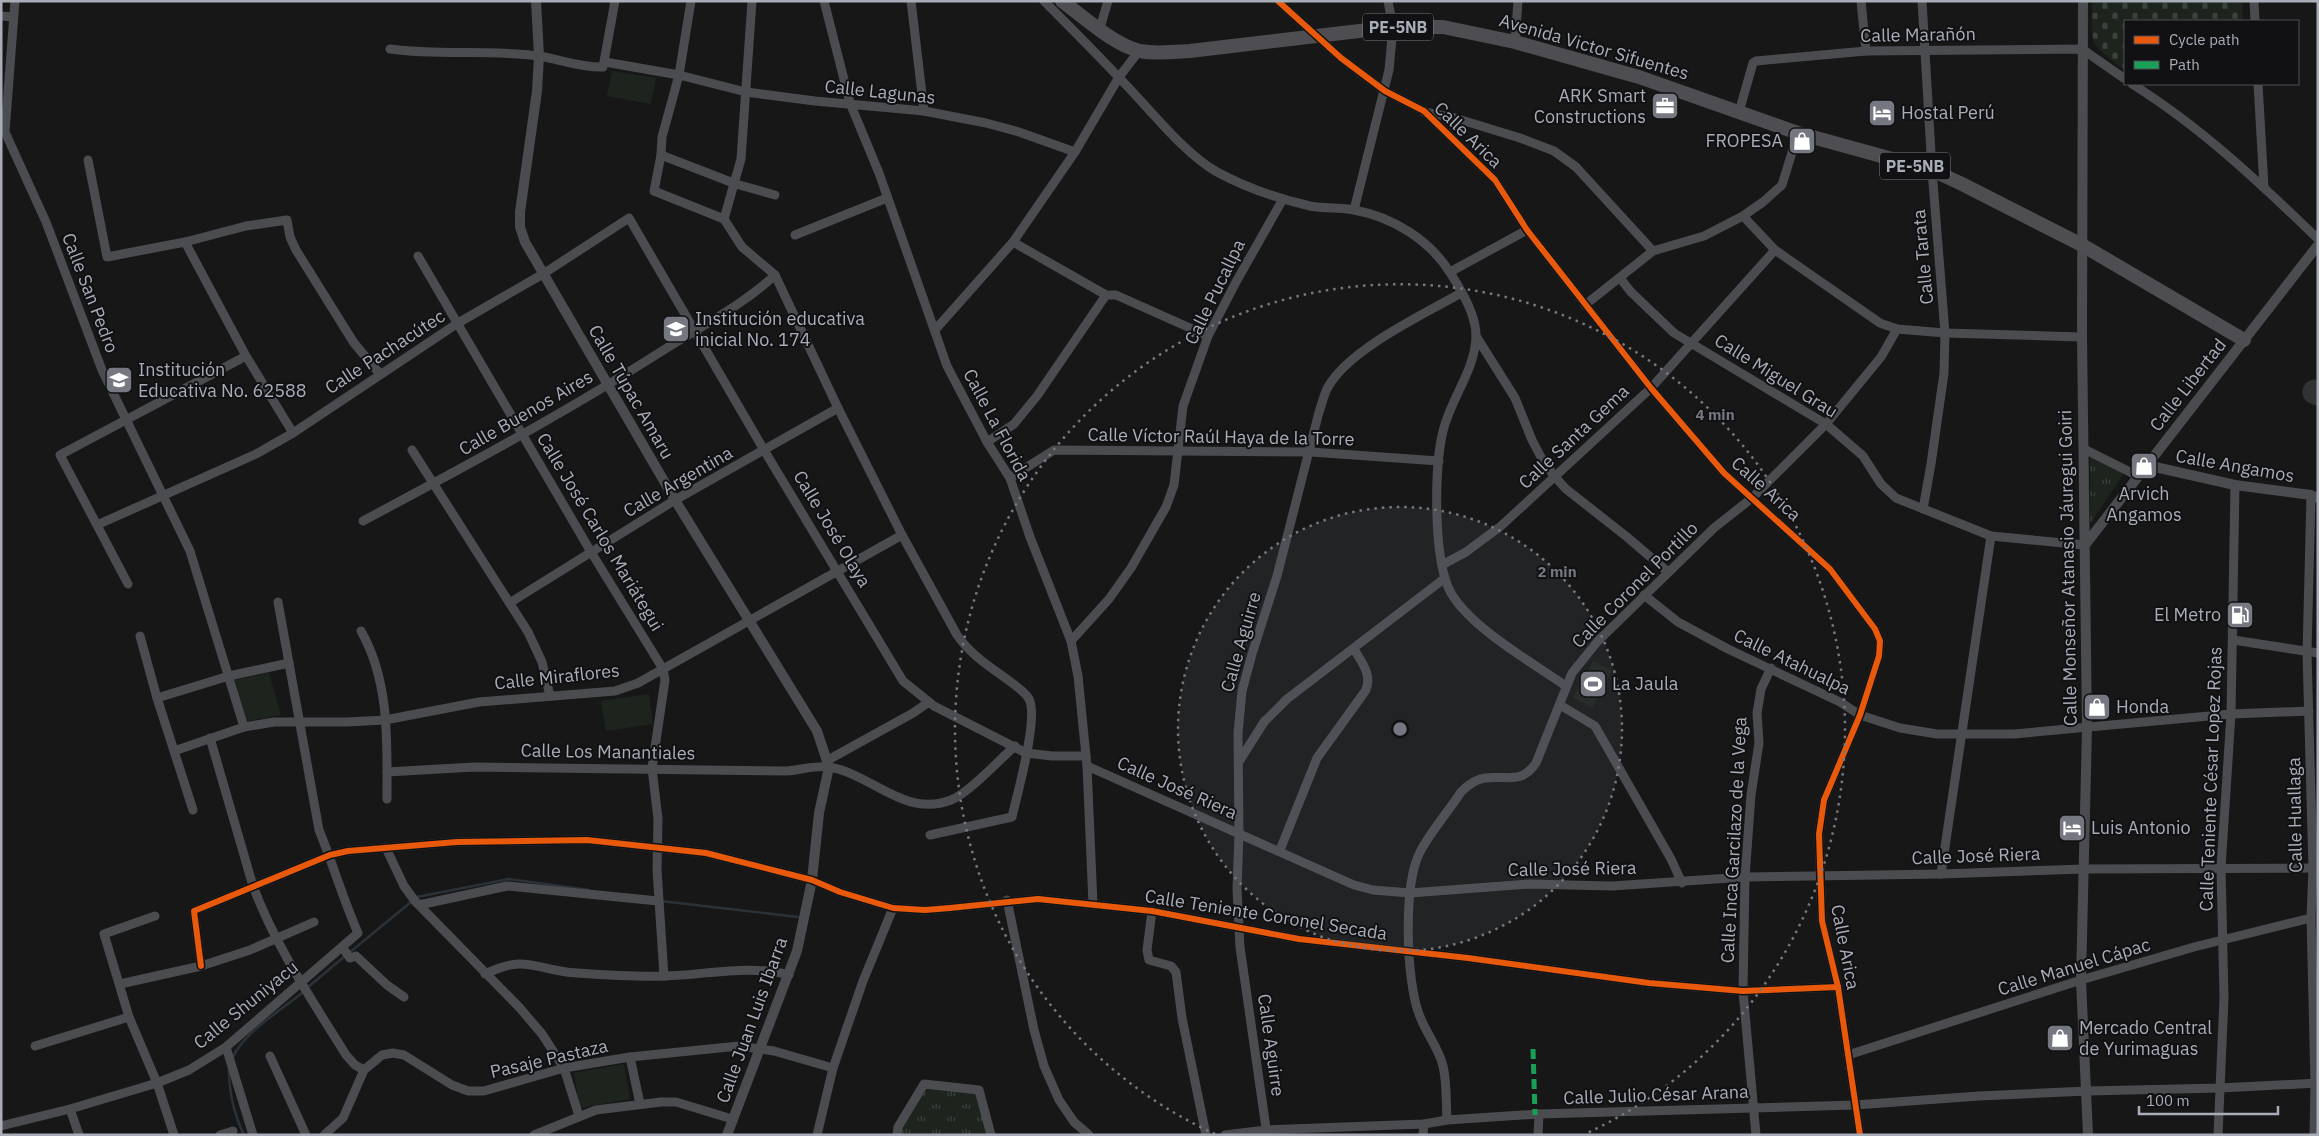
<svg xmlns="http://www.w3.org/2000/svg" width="2319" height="1136" font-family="'IBM Plex Sans',sans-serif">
<defs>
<pattern id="cemetery-stones" width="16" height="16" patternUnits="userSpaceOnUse" patternTransform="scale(1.25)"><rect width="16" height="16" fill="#1d241e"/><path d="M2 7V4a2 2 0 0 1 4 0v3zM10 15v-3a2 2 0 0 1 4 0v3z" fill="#3b413d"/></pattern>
<pattern id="park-tufts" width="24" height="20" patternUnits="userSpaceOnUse" patternTransform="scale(1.25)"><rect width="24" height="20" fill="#1d241e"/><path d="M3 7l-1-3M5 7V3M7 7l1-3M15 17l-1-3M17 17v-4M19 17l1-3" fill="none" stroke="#3b413d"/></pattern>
</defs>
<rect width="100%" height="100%" fill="#171717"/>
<g fill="#1d241e">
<path d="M612 71 656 78 651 104 607 96Z"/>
<path d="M1593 661 1612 671 1592 708 1573 697Z"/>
<path d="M269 673 281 715 247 721 235 680Z"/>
<path d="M649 694 653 724 606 731 601 701Z"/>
<path d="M624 1064 630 1099 580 1108 574 1073Z"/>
</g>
<path fill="url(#cemetery-stones)" d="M2092 1H2242L2243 21H2125V70C2088 42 2092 48 2092 1Z"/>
<g fill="url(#park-tufts)">
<path d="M2090 456 2124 473 2090 524Z"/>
<path d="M926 1088 977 1092 989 1135H898Z"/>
</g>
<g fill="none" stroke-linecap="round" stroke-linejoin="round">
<g stroke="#2a3239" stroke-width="2.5">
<path d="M661 901 798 917"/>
<path d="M349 953 417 897 509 879 589 890"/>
<path d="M307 988 345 956"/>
<path d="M233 1057C244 1032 282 1010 303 992"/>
<path d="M229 1070C229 1092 234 1114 244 1135"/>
</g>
<path stroke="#313233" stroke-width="25" d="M2315 392 2318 393"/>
<g stroke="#4b4c50" stroke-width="9">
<path d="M15 1 5 132 46 222 102 370 190 551 244 727"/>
<path d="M691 1 679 75 662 137 661 155 654 191 724 219"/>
<path d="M824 1 850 103 879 173 947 366 987 442 1010 478 1030 537 1071 641 1078 676 1087 766 1093 904"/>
<path d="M911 1 924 111"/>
<path d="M1044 1C1072 29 1100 57 1127 86 1152 112 1186 155 1217 172 1245 187 1279 199 1310 206 1325 209 1340 207 1354 210 1393 217 1430 240 1451 274 1462 292 1477 316 1476 338 1474 372 1451 398 1443 431 1434 467 1433 561 1451 593 1471 628 1533 663 1566 686"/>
<path d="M1278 1 1341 58 1385 91 1424 111 1495 180 1527 230 1651 388 1724 473 1830 569 1875 629 1880 641 1879 656 1860 715 1824 800 1819 834 1822 921 1838 987 1860 1135"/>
<path d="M1861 1 1866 51"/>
<path d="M1922 1 1932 170 1945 333 1944 373 1931 464 1923 509"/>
<path d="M2254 1 2255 21"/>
<path d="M1 16 13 17"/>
<path d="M1100 28 1108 1"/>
<path d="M1515 42 1518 1"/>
<path d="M390 49C439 56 489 49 539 56 559 59 582 68 603 67L615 1"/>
<path d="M605 62 679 75 746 92 815 101 924 111 986 123 1019 132 1075 152"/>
<path d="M2132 84C2201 127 2260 183 2318 239"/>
<path d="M2258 84 2264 187"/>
<path d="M1424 112 1455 118 1520 138 1554 151 1576 167 1653 251"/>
<path d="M1739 112 1753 63 1756 61 1866 51 2082 49 2125 79"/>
<path d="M661 155 736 184 775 195"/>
<path d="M88 160 107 257 185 242 246 226 287 220 290 237 296 250 354 343 380 374"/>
<path d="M1354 210 1389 70 1393 27 1388 1"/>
<path d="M1743 216 1775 250 1880 323 1897 329 1945 333 2082 337"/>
<path d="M724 219 742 247 775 275 838 408 902 535 957 635C973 658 994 669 1016 686 1020 689 1027 695 1029 699 1039 717 1017 795 1012 817L930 835"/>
<path d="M724 219 741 159 752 1"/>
<path d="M795 235 887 198"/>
<path d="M185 242 246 356 293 433"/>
<path d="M1013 242 1106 295H1116L1208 336"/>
<path d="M418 256 591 552 663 669 665 680 652 768 658 819 657 870 664 976"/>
<path d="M1450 272 1527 230"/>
<path d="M1620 278 1631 292 1674 333 1826 424 1863 456 1881 484 1896 498 1991 536 2085 545"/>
<path d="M1585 305 1653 251 1704 236 1743 216 1763 202 1782 185 1798 133"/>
<path d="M935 330 1013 242 1075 152 1119 77 1139 51"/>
<path d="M1476 336 1515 398 1532 440 1543 461 1555 477 1566 489 1627 537 1668 572"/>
<path d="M987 442 1014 424 1037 396 1106 295"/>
<path d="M2084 449 2138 476"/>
<path d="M412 450 528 632 542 662 550 696"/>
<path d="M1010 478 1054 450 1311 452 1439 461"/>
<path d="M2311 495 2307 653 2313 868 2311 918 2315 1083 2314 1135"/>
<path d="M363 521C464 467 565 413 662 351 700 327 743 305 775 275"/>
<path d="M97 525 256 454 293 433 458 323 543 274 629 218 764 450 903 681 934 706 1026 753 1052 756H1086"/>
<path d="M1442 565 1466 552 1501 526 1651 388 1775 250"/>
<path d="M128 584 60 455 246 356"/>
<path d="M1644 595 1678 622 1728 649 1840 702 1860 715 1900 728 1937 734H2014L2231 714 2309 711"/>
<path d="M511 602 675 500 838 408"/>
<path d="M361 631C390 682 387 742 387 799"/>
<path d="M140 636 157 698 193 810"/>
<path d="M2233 640 2318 653"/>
<path d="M1071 641 1109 599 1131 568 1166 507 1174 485 1183 406 1208 336 1236 282 1283 199"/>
<path d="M157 698 229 676 289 663"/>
<path d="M1560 705 1595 726 1671 859 1682 883"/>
<path d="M210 738 253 886C276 947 312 1000 346 1055L355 1065 364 1070"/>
<path d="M174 751 244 727 274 722H347L385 720 479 702 615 691 638 683 663 669 902 535"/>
<path d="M828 760 913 713 929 702"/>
<path d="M1240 760 1264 722 1287 699 1445 578"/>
<path d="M1087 766 1354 885 1373 890 1410 893 1529 884 1612 886 1745 877 1941 874 2083 869 2318 868"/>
<path d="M387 772 474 767 787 771C800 770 816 765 829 767 872 774 904 818 951 800 970 792 999 760 1015 746"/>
<path d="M386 848 404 886 415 901 519 1007 542 1034 564 1068 579 1116"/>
<path d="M1280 850 1317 758 1366 690C1372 674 1362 663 1354 649"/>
<path d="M1941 874 1991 536"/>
<path d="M1007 900 1034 1030 1044 1066 1059 1100 1074 1122 1089 1135"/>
<path d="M419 905 507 886 658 901"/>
<path d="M1152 911 1147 950 1149 960 1171 966 1176 972 1182 1018 1206 1135"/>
<path d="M155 916 104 934 129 1017 157 1083 174 1135"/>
<path d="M342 947 350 958 356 956 387 985 404 997"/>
<path d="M201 966 194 911 330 855 348 851 457 842 587 840 706 853 812 880 840 892 893 908 925 910 950 908 1038 899 1152 911 1299 939 1468 958 1649 983 1743 991 1838 987"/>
<path d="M485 974C528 953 536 971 577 973 606 975 636 977 665 976 706 975 749 964 789 975"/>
<path d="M120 984 201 966 250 950 314 922"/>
<path d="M35 1046 129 1017"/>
<path d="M226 1047 253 1135"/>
<path d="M1848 1055 2081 980 2194 947 2311 918"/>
<path d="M270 1056 306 1135"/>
<path d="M630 1057 640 1104"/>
<path d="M70 1109 79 1135"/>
<path d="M1447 1120C1446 1102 1447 1083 1443 1066 1439 1048 1425 1032 1419 1014 1406 980 1403 885 1420 852 1431 831 1448 812 1461 792 1467 786 1476 779 1485 778 1507 775 1521 785 1536 763L1572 673 1598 641 1714 528 1752 498 1826 424 1881 357 1897 329"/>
<path d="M1 1126 70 1109 157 1083 189 1070 226 1047 358 933C343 899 333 864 319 830L278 602"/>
<path d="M220 1135 233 1131"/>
<path d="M324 1135 343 1118 364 1070 382 1055 393 1053 404 1055 452 1085 468 1091H484L564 1068 630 1057 739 1046 774 1051 833 1068"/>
<path d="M534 1135 596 1110 661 1102H676L732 1119"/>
<path d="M817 1135 833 1068 863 981 893 908"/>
<path d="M897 1135 898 1127 924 1084 979 1090 991 1135"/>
<path d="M1225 1135 1266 1130 1424 1124 1447 1120 1539 1114 1855 1105 1979 1096 2087 1091 2220 1088 2318 1083"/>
<path d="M1267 1135 1240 947 1237 889 1239 834 1238 733 1242 691 1252 654 1277 576 1319 412C1322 404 1324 394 1328 387 1349 349 1424 314 1461 293"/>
<path d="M1423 1135 1424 1124"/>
<path d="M1538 1135 1539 1114"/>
<path d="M1756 1135 1743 991 1745 877 1751 795 1759 743 1757 713 1761 689 1771 668"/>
<path d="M2218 1135 2224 998 2221 868 2231 714 2235 485"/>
</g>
<g stroke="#4b4c50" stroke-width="10">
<path d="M536 1 539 56 537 91 520 212V227L525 242 675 500 817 731 829 767 819 813 812 880 797 951 727 1135"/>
<path d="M2083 1 2082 337 2087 728 2081 980 2088 1135"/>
<path d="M2146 465 2235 485 2311 495 2318 498"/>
<path d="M2085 545 2318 245"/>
</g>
<path stroke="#4e4e52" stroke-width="14" d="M1062 1C1084 17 1114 45 1140 51 1156 54 1173 52 1190 51L1393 27H1443L1515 42 1639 77 1798 133 1932 170 1962 184 2082 245 2244 340"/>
<path stroke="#1a9f57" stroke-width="5" stroke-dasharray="10 5" stroke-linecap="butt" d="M1533 1049 1535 1115"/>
<g stroke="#111113" stroke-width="9">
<g id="cycleway">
<path d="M1278 1 1341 58 1385 91 1424 111 1495 180 1527 230 1651 388 1724 473 1830 569 1875 629 1880 641 1879 656 1860 715 1824 800 1819 834 1822 921 1838 987 1860 1135"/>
<path d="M201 966 194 911 330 855 348 851 457 842 587 840 706 853 812 880 840 892 893 908 925 910 950 908 1038 899 1152 911 1299 939 1468 958 1649 983 1743 991 1838 987"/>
</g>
</g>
<use href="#cycleway" stroke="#e8590c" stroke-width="6"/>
</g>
<circle cx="1400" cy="729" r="222" fill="#757880" fill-opacity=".12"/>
<g fill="none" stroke="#757880" stroke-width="2.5" stroke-dasharray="2.5 5">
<circle cx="1400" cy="729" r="222"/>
<path d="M1215 1134A445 445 0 1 1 1585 1134"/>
</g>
<defs>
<g id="office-square" transform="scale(1.4375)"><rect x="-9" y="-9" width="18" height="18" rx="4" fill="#757880" stroke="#111113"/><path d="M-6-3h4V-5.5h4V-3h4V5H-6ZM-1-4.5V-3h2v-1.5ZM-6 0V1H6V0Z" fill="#fff"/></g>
<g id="hotel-square" transform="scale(1.4375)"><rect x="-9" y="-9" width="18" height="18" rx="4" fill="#757880" stroke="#111113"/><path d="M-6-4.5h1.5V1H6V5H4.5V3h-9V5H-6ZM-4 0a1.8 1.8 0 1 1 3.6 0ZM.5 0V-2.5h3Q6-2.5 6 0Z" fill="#fff"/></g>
<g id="shop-square" transform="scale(1.4375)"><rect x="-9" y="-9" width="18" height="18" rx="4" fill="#757880" stroke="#111113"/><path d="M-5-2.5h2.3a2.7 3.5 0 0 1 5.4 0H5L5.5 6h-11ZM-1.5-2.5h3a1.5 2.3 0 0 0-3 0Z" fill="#fff"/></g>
<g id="school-square" transform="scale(1.4375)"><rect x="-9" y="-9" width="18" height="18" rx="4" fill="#757880" stroke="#111113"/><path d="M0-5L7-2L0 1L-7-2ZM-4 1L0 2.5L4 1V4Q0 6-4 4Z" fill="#fff"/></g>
<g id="fuel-square" transform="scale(1.4375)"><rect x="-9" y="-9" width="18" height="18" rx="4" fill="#757880" stroke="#111113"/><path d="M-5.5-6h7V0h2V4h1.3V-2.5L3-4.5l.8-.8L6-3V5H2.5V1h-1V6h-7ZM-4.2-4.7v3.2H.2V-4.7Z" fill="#fff"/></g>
<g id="stadium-square" transform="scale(1.4375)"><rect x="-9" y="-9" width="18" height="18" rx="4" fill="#757880" stroke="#111113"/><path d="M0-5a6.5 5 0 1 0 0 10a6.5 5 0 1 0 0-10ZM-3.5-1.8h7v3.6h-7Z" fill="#fff"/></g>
</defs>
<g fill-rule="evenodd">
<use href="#office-square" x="1665" y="106"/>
<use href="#hotel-square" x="1882" y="113"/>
<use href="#shop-square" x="1802" y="141"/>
<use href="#school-square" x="676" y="329"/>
<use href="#school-square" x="119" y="380"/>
<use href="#shop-square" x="2144" y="466"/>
<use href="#fuel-square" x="2240" y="615"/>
<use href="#stadium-square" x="1593" y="684"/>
<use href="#shop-square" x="2097" y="707"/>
<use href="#hotel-square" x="2072" y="828"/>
<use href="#shop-square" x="2060" y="1038"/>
</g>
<g text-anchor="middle" stroke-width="4" stroke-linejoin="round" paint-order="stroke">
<g fill="#111113" stroke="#7b7e86" stroke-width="1">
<rect x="1363" y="13.5" width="70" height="27" rx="4"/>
<rect x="1880" y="152.5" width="70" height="27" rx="4"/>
</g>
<g font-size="16" font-weight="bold" fill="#a8adb8">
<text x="1398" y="33">PE-5NB</text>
<text x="1915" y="172">PE-5NB</text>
</g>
<g font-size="18" fill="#a8adb8" stroke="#111113">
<text transform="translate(1918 35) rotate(-1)" y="6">Calle Marañón</text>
<text transform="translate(1594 47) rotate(16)" y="6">Avenida Victor Sifuentes</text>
<text transform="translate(880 92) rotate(6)" y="6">Calle Lagunas</text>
<text transform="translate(1468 135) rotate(44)" y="6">Calle Arica</text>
<text transform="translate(1923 257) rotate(-95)" y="6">Calle Tarata</text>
<text transform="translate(1215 292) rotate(-64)" y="6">Calle Pucallpa</text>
<text transform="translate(90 293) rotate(69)" y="6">Calle San Pedro</text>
<text transform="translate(385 352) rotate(-33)" y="6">Calle Pachacútec</text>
<text transform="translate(1776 376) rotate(32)" y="6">Calle Miguel Grau</text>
<text transform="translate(2188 385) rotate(-52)" y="6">Calle Libertad</text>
<text transform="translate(631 392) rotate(60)" y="6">Calle Túpac Amaru</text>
<text transform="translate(526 413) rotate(-30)" y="6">Calle Buenos Aires</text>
<text transform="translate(997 425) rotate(62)" y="6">Calle La Florida</text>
<text transform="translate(1221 437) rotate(1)" y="6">Calle Víctor Raúl Haya de la Torre</text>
<text transform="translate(1574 437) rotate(-43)" y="6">Calle Santa Gema</text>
<text transform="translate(2235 466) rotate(10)" y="6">Calle Angamos</text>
<text transform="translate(678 482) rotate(-30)" y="6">Calle Argentina</text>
<text transform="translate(1766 489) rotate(42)" y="6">Calle Arica</text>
<text transform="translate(832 529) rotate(59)" y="6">Calle José Olaya</text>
<text transform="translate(600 532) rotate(59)" y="6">Calle José Carlos Mariátegui</text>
<text transform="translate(2068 568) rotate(-91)" y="6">Calle Monseñor Atanasio Jáuregui Goiri</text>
<text transform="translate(1635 585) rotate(-45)" y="6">Calle Coronel Portillo</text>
<text transform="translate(1241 642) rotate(-74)" y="6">Calle Aguirre</text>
<text transform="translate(1792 662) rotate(26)" y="6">Calle Atahualpa</text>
<text transform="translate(557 677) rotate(-6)" y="6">Calle Miraflores</text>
<text transform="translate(608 752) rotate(1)" y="6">Calle Los Manantiales</text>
<text transform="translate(2211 779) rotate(-88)" y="6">Calle Teniente César Lopez Rojas</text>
<text transform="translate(1177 788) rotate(24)" y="6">Calle José Riera</text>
<text transform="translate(2295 815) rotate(-91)" y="6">Calle Huallaga</text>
<text transform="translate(1734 840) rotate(-87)" y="6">Calle Inca Garcilazo de la Vega</text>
<text transform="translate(1976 856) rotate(-2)" y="6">Calle José Riera</text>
<text transform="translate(1572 869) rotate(-1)" y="6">Calle José Riera</text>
<text transform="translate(1266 915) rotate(9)" y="6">Calle Teniente Coronel Secada</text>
<text transform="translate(1845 947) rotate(79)" y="6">Calle Arica</text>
<text transform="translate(2074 967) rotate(-17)" y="6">Calle Manuel Cápac</text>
<text transform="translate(246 1005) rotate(-39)" y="6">Calle Shuniyacu</text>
<text transform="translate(752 1020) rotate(-70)" y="6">Calle Juan Luis Ibarra</text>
<text transform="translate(1271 1045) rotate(82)" y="6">Calle Aguirre</text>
<text transform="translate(549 1059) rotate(-13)" y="6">Pasaje Pastaza</text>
<text transform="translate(1656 1095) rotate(-2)" y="6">Calle Julio César Arana</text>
</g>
<g font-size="18" fill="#a8adb8" stroke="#111113" text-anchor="start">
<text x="1646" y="102" text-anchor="end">ARK Smart<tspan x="1646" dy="21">Constructions</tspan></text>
<text x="1901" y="119">Hostal Perú</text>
<text x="1783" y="147" text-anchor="end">FROPESA</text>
<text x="695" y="325">Institución educativa<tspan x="695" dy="21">inicial No. 174</tspan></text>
<text x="138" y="376">Institución<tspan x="138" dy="21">Educativa No. 62588</tspan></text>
<text x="2144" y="500" text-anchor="middle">Arvich<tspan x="2144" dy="21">Angamos</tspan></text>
<text x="2221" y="621" text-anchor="end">El Metro</text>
<text x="1612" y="690">La Jaula</text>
<text x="2116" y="713">Honda</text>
<text x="2091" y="834">Luis Antonio</text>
<text x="2079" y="1034">Mercado Central<tspan x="2079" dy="21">de Yurimaguas</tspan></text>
</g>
</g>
<circle cx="1400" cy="729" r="8" fill="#757880" stroke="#111113" stroke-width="2.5"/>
<g font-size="15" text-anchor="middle" font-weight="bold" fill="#757880" stroke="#111113" stroke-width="4" stroke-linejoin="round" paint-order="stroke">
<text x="1715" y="420">4 min</text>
<text x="1557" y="577">2 min</text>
</g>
<rect width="2319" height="1136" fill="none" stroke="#a8adb8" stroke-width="5"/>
<rect x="2124" y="20" width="175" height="65" fill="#111113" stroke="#4d4f55"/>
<rect x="2134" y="36" width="25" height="8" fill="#e8590c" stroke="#4d4f55"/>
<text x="2169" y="45" font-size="15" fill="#a8adb8">Cycle path</text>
<rect x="2134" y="61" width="25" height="8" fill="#1a9f57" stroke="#4d4f55"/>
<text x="2169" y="70" font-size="15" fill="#a8adb8">Path</text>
<path d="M2139 1106v8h139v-8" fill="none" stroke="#a8adb8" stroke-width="2.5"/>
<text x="2146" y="1106" font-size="15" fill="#a8adb8" stroke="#111113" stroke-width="4" paint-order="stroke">100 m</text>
</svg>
